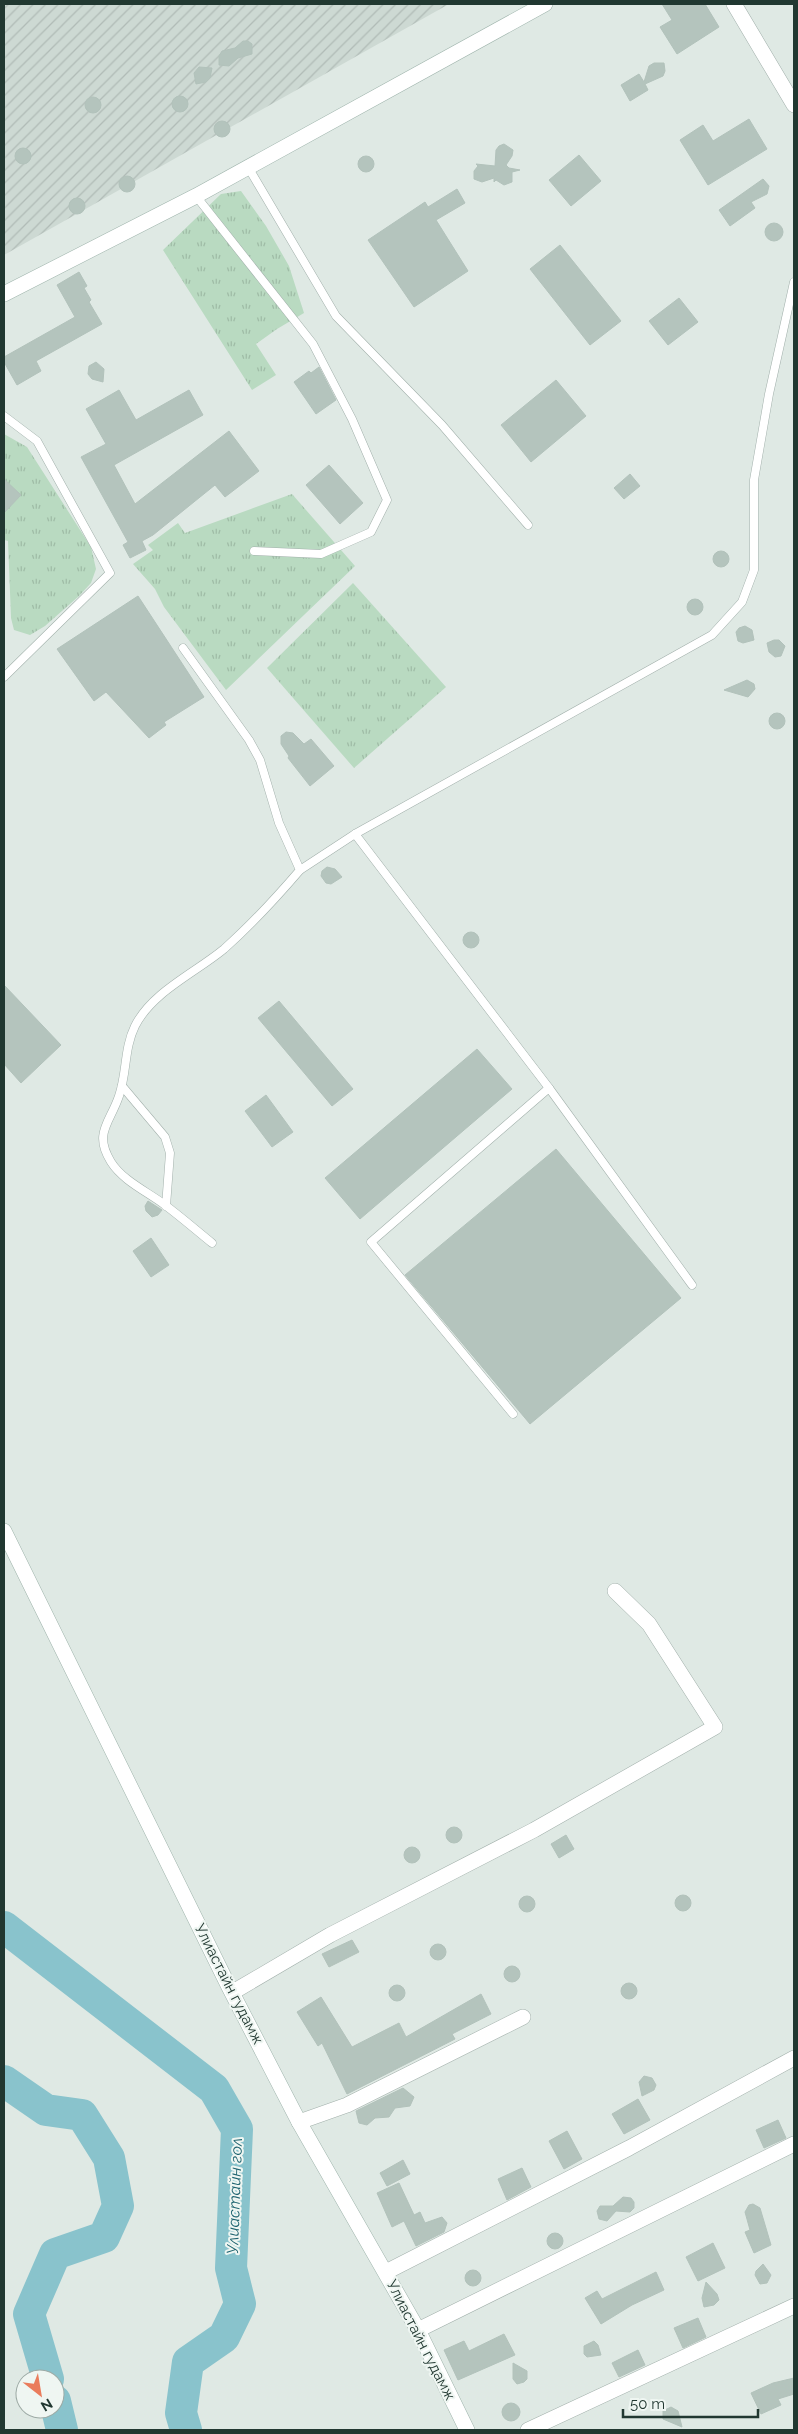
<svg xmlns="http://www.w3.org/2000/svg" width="798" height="2434" font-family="Raleway,sans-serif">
<defs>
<pattern id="industrial-furrows" width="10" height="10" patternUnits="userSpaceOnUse" patternTransform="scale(1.25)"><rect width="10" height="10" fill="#cdd9d3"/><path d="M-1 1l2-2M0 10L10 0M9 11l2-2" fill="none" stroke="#b0bbb6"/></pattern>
<pattern id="grass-tufts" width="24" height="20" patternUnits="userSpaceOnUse" patternTransform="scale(1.25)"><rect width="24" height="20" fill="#b9dac1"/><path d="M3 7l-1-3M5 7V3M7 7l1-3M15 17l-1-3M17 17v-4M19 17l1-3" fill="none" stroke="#9fbca6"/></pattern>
</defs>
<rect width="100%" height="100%" fill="#dfe9e4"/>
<path fill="url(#industrial-furrows)" d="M4 4H449L4 255Z"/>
<g fill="url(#grass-tufts)">
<path d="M241 191 266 226 289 266 304 313 277 329 256 344 276 375 252 390 163 250 221 194Z"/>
<path d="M4 434 27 447 91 547 96 569 91 583 79 596 45 626 30 635 14 630 11 618 8 541 4 540Z"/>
<path d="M292 494 355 566 226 690 164 607 155 589 133 564 153 550 148 545 178 523 185 533Z"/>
<path d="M353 583 446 687 354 768 267 668Z"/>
</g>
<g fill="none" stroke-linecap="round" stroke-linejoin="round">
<g stroke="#89c3cc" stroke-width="32">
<path d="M4 1927 214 2089 237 2129 231 2268 240 2304 224 2337 188 2362 181 2413 186 2430"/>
<path d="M4 2081 46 2110 82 2115 109 2158 118 2206 104 2237 55 2254 29 2314 48 2379"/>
<path d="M55 2401 62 2430"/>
</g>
</g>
<g fill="#b4c4bd" stroke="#b2c2bb">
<path d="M662 4H705L719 27 677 54 660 27 672 20Z"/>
<path d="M243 41H248L252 44V54L238 58 229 66 219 65V56L222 51 235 48Z"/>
<path d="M654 63H664L665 71 663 76 645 84 648 90 630 101 621 85 639 74 644 82 649 66Z"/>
<path d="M199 67 212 68 210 78 206 82 196 84 194 73Z"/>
<circle cx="180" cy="104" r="8"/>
<circle cx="93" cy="105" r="8"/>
<path d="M749 119 767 149 708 185 680 140 703 125 713 141Z"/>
<circle cx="222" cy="129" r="8"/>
<path d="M504 144 513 150 512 156 506 165 509 168 520 170 512 172V182L504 185 496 180 494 182V178L482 182 474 179V171L478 166 476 164 495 166 496 150 499 146Z"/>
<circle cx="23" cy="156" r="8"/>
<path d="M579 155 601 181 571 206 549 180Z"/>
<circle cx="366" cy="164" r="8"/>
<circle cx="127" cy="184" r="8"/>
<path d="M763 179 769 186 767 194 751 202 755 208 730 226 719 210Z"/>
<path d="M457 189 465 203 436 220 468 271 414 307 368 240 425 202 428 207Z"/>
<circle cx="77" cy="206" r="8"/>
<circle cx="774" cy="232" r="9"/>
<path d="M560 245 621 321 590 345 530 269Z"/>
<path d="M79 272 87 286 84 288 91 300 89 302 102 324 36 361 41 371 17 385 4 362V357L75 317 57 285Z"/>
<path d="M679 298 698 322 668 345 649 321Z"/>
<path d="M96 362 104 369 103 382 92 379 88 374 89 366Z"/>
<path d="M319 367 336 400 316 414 294 382 309 371 311 373Z"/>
<path d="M556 380 586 416 531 462 501 425Z"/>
<path d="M119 390 136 420 189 390 203 415 114 465 135 504 229 431 259 471 225 497 215 485 153 535 142 541 146 550 130 558 123 545 128 542 81 457 106 444 86 409Z"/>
<path d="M329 465 363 503 340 524 306 485Z"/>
<path d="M630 474 640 486 624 499 614 488Z"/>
<path d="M4 479 21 495 4 513Z"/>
<circle cx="721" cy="559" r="8"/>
<path d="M138 596 204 697 164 722 166 725 149 738 106 692 94 701 57 649Z"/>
<circle cx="695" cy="607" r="8"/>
<path d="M745 626 752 630 754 640 743 643 738 641 736 632 739 628Z"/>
<path d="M774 640H779L785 646 781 656 775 657 769 652 767 643Z"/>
<path d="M747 680 754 684 755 689 748 697 724 690Z"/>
<circle cx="777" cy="721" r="8"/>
<path d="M286 732 293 733 304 744 311 739 334 766 310 786 288 758 289 756 281 744V736Z"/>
<path d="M327 867 335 869 342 877 331 884 326 883 321 876 322 871Z"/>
<circle cx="471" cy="940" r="8"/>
<path d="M4 985 61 1045 21 1083 4 1064Z"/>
<path d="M279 1001 353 1089 332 1106 258 1018Z"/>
<path d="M477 1049 512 1089 360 1219 325 1178Z"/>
<path d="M266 1095 293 1132 272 1147 245 1111Z"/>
<path d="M556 1149 681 1298 530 1424 405 1275Z"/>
<path d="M148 1201 162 1210 158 1215 152 1217 146 1211 145 1206Z"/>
<path d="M151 1238 169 1265 151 1277 133 1251Z"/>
<circle cx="454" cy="1835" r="8"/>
<path d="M566 1835 574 1849 559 1858 551 1844Z"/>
<circle cx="412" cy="1855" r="8"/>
<circle cx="683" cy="1903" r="8"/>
<circle cx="527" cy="1904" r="8"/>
<path d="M352 1940 359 1952 329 1967 322 1954Z"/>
<circle cx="438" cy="1952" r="8"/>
<circle cx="512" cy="1974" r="8"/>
<circle cx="629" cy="1991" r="8"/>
<circle cx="397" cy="1993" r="8"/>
<path d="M481 1994 491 2014 452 2034 455 2039 347 2094 322 2043 318 2046 297 2012 321 1997 352 2047 399 2023 406 2037Z"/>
<path d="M644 2076 652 2078 656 2085 654 2090 642 2096 639 2082Z"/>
<path d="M403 2088 414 2097 410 2106 395 2108 389 2117 375 2118 367 2125 359 2123 356 2111Z"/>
<path d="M638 2099 650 2120 624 2134 612 2114Z"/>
<path d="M778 2120 786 2138 764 2148 756 2130Z"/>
<path d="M567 2131 582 2159 564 2169 549 2141Z"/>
<path d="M403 2160 410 2174 387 2186 380 2173Z"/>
<path d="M522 2168 531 2187 507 2200 498 2179Z"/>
<path d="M399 2183 414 2215 420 2212 425 2223 442 2217 447 2223 444 2232 416 2246 404 2221 392 2227 377 2193Z"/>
<path d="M623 2197 631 2198 634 2202V2208L630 2212 616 2211 607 2221 599 2219 597 2211 600 2206H613Z"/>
<path d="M753 2204 760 2208 771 2245 754 2253 745 2232 750 2230 745 2212 749 2205Z"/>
<circle cx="555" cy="2241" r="8"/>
<path d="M713 2243 725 2268 698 2281 686 2257Z"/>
<path d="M763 2264 771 2275 767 2283 760 2284 755 2275 756 2271Z"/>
<circle cx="473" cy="2278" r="8"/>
<path d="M656 2272 664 2290 632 2305 601 2324 585 2298 597 2291 602 2299Z"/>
<path d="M706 2282 717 2294 719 2300 714 2305 704 2307 702 2298Z"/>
<path d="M698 2318 706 2337 683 2348 674 2328Z"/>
<path d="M504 2334 515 2355 458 2380 444 2350 464 2341 469 2351Z"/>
<path d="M594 2341 598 2345 601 2355 587 2357 584 2354V2346Z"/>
<path d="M638 2350 645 2365 619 2377 612 2363Z"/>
<path d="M513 2363 527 2371V2379L524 2382 517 2384 513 2379Z"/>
<path d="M794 2378V2394L778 2399 781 2405 761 2414 751 2393 773 2383Z"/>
<circle cx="511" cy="2412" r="9"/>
<path d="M671 2407 678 2411 682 2427 663 2419V2411Z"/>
</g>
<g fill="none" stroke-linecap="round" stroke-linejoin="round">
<g stroke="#a2b0ab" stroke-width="9">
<g id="lane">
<path d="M248 167 336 316 442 425 528 525"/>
<path d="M196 196 313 344 352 419 387 500 371 532 321 554 254 551"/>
<path d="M4 416 37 441 110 573 4 677"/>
<path d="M183 648 249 740 260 760 279 823 300 870C276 898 251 925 224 949 195 973 152 992 135 1026 124 1048 127 1073 119 1096 110 1123 93 1133 111 1162 123 1181 148 1192 165 1205 181 1217 196 1230 212 1243"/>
<path d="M355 834 549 1088"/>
<path d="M300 870 355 834 712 635 742 602 754 570V480L769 394 794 282"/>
<path d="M122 1086 165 1137 170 1153 166 1206"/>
<path d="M513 1414 371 1242 549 1088 692 1285"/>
</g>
</g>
<g stroke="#a2b0ab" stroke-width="16">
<g id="street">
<path d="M734 4 794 105"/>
<path d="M233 1992 330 1935 534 1830 715 1727 649 1624 615 1591"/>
<path d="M299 2122 347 2105 523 2017"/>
<path d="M386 2272 629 2148 794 2058"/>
<path d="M418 2330 794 2144"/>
<path d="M528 2430 794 2306"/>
</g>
</g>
<g stroke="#9fb4ac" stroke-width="16">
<g id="secondary">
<path d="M4 294 196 196 545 4"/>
<path d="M4 1531 229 1987 299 2122 418 2330 467 2430"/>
</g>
</g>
<use href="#lane" stroke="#fff" stroke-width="8"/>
<use href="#street" stroke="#fff" stroke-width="15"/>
<use href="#secondary" stroke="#fff" stroke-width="15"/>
</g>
<g text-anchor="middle" stroke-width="4" stroke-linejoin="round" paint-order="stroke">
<g font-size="15" fill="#213831" stroke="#eff6f2">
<text transform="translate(229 1984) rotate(63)" y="5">Улиастайн гудамж</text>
<text transform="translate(421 2340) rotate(63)" y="5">Улиастайн гудамж</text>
</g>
<g font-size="16" font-style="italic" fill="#1f6470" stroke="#eff6f2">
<text transform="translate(234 2196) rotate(-88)" y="6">Улиастайн гол</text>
</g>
</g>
<rect width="798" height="2434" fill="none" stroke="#213831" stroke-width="10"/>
<g transform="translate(40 2394) rotate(149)"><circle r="24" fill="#eff6f2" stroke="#9daaa5"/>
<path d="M0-4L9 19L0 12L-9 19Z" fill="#ea7c5c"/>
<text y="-8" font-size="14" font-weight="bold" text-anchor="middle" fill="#213831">N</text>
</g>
<path d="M623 2409v8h135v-8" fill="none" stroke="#213831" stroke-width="2.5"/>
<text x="630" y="2409" font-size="15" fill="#213831" stroke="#eff6f2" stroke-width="4" paint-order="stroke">50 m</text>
</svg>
